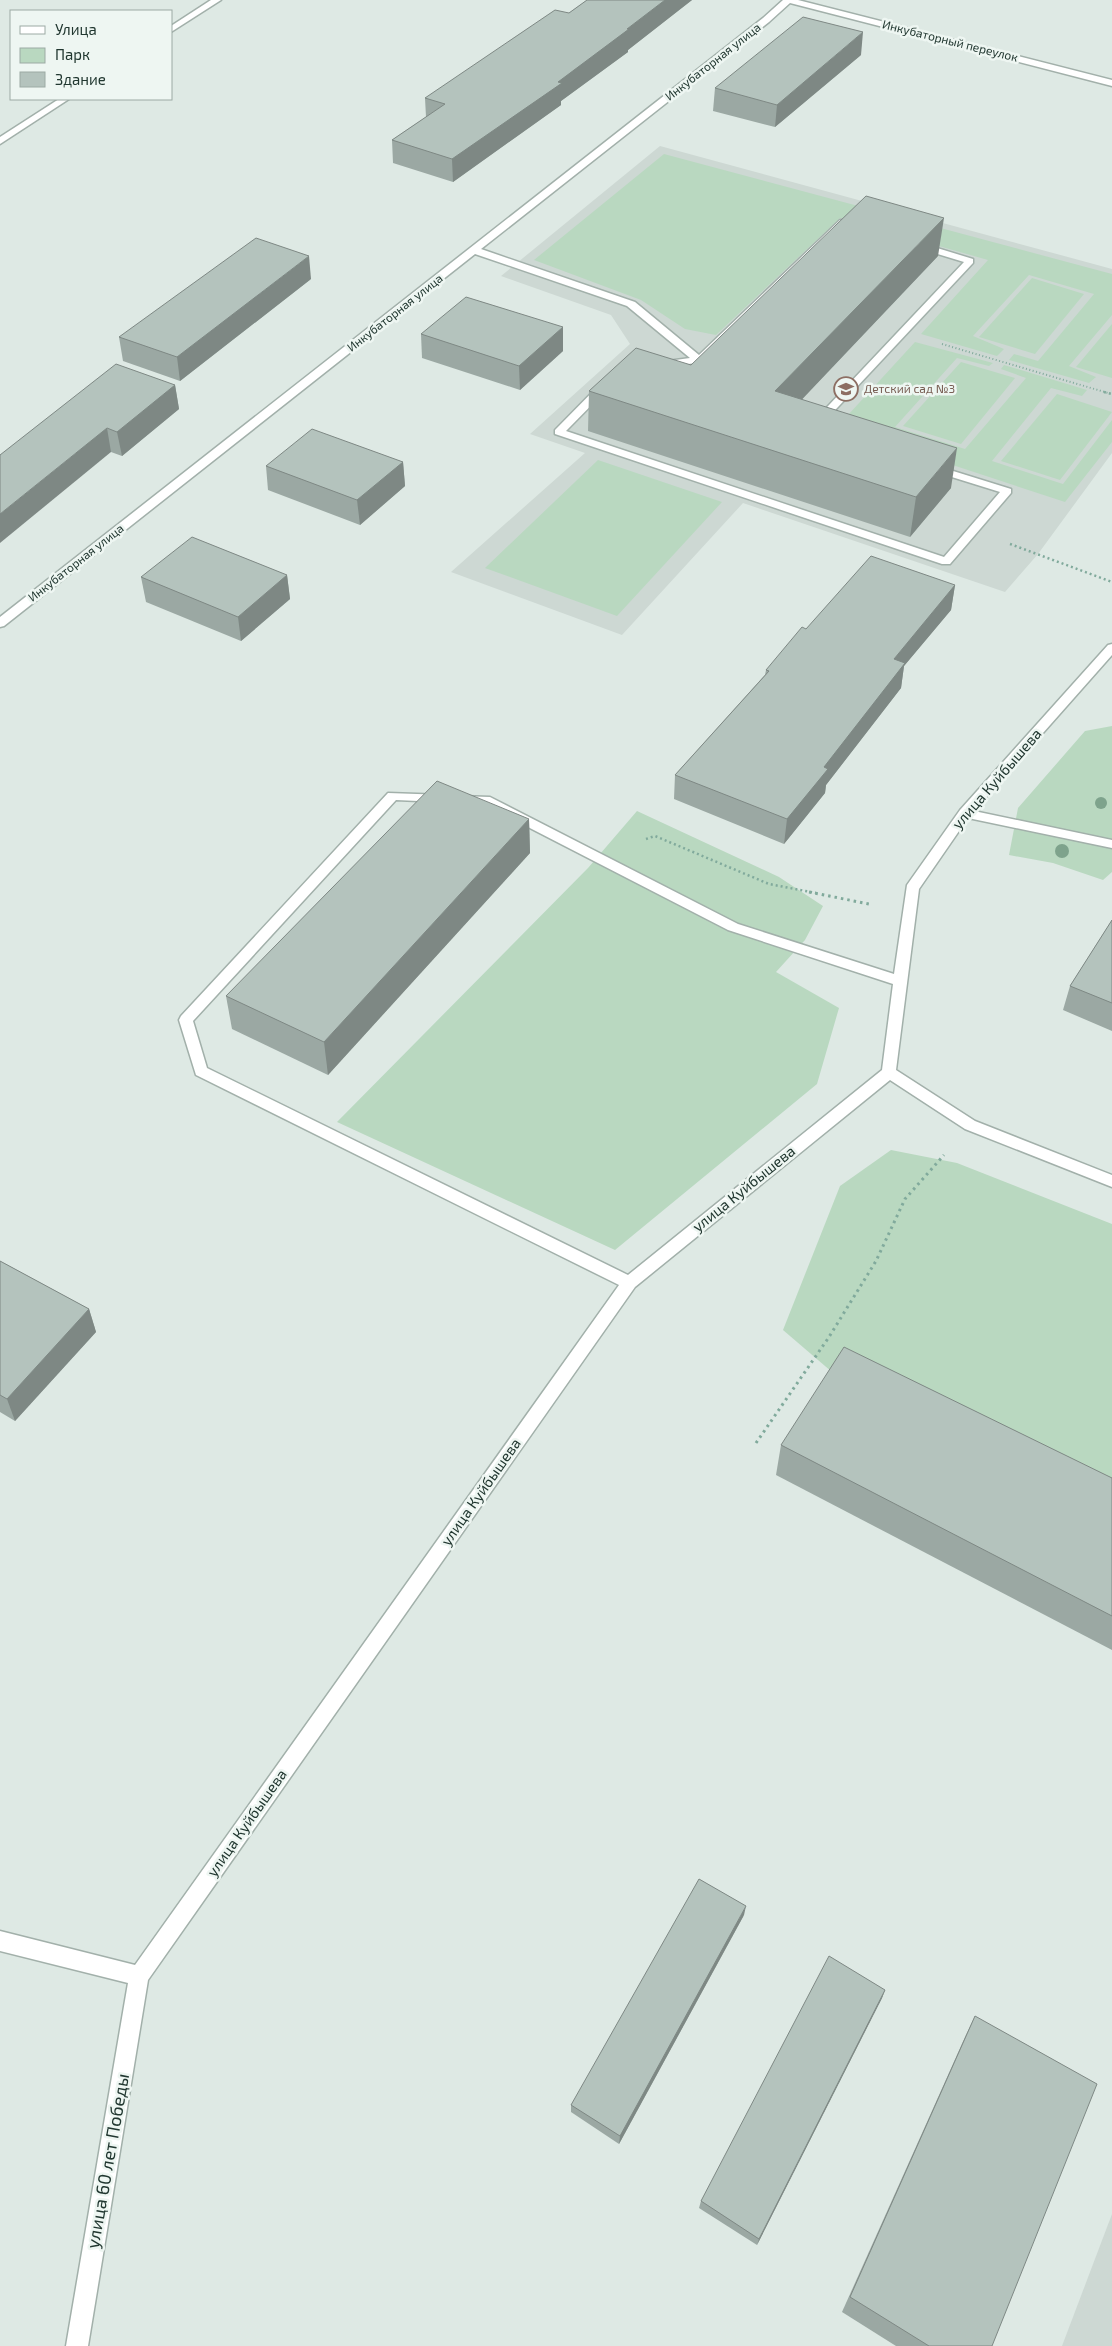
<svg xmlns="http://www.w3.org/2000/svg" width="1112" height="2346" font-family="'Exo 2',sans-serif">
<rect width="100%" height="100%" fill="#dee9e4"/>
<g fill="#cdd8d3">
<path d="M660 146 1112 269V453L1038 554 1005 592 743 503 622 635 451 572 585 453 530 434 630 344 611 315 501 276Z"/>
<path d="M1112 2214V2346H1062Z"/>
</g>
<g fill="#b9d8c0">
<path d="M664 154 1112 274V315L1069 366 1096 377 1089 383 1009 360 1014 354 1038 361 1094 294 1029 275 973 336 1004 349 997 356 921 334 988 260 840 218 716 335 685 329 641 300 534 260Z"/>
<path d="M1032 278 1084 294 1035 354 979 337Z"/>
<path d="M1112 324V378L1076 367Z"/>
<path d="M915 342 993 363 989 366 957 358 895 427 965 449 1026 378 1001 369 1004 365 1087 390 1082 396 1051 388 992 461 1063 484 1112 420V442L1065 502 837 427Z"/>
<path d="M961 362 1015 378 961 444 903 426Z"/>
<path d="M1057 394 1112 412 1060 480 1001 461Z"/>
<path d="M598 460 722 502 617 616 485 568Z"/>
<path d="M1112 726V872L1103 880 1053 863 1009 855 1018 808 1085 731Z"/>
<path d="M637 811 779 877 823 906 805 940 776 972 839 1008 817 1084 615 1250 337 1122 588 868Z"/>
<path d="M891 1150 957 1163 1112 1224V1514L839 1378 783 1330 840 1186Z"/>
</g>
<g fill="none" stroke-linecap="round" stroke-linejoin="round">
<g stroke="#a2b0aa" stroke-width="3">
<g id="minor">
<path d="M211 0H221L171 32V26Z"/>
<path d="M783 0H798L1112 80V86L790 3 769 22 481 249 635 302 699 355 840 220H846L973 259V263L823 423 831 433 1011 489V493L950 564H942L555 434V430L616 368 690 358 627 306 475 254 4 626 0 627V617L763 18ZM845 226 964 262 812 423 823 437 1000 492 944 557 566 431 623 373 703 362Z"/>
<path d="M59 99H69L0 144V137Z"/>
<path d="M1112 644V655L974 811 1112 840V848L968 818 919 889 896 1070 975 1121 1112 1175V1187L965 1129 890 1080 635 1287 148 1980 88 2346H66L128 1983 0 1951V1931L135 1965 619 1285 196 1075 179 1020 181 1016 388 793 446 795 447 798 441 802 396 800 193 1021 207 1068 628 1275 882 1070 893 984 728 930 483 804 459 802 458 799 459 796 490 797 738 924 894 974 907 885 960 810 1108 645Z"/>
</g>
</g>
<path stroke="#81aa9c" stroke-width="2" stroke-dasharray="1 2.5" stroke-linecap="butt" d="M942 344 1108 393"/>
<g stroke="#81aa9c" stroke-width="2.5" stroke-dasharray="2 3" stroke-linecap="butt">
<path d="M1104 392 1112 394"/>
<path d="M1010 544 1112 582"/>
<path d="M646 839 655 836 769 884 816 893"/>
</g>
<g stroke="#81aa9c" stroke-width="3" stroke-dasharray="2.5 4" stroke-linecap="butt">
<path d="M809 892 869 904"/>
<path d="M756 1443 829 1337 876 1261 905 1199 944 1155"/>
</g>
<use href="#minor" fill="#fff" fill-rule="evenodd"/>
</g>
<g fill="#7ea38c">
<circle cx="1101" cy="803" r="6"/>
<circle cx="1062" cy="851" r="7"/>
</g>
<g fill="#9ba8a3">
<path d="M587 0H692L628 50V52L561 101V105L453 182 393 163 392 140 426 117 425 98 569 13Z"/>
<path d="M861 55 775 127 713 111 715 88Z"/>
<path d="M938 256 802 399 951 488 910 537 588 431 589 391 691 365Z"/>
<path d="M311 279 180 381 123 361 119 337Z"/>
<path d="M563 327V351L520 390 422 358 421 334Z"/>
<path d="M175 385 179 409 122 456 111 452 0 455Z"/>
<path d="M403 462 405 486 360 525 268 490 266 466Z"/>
<path d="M287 575 290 599 241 641 146 602 141 577Z"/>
<path d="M955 585 951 610 904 666 901 688 826 785 825 793 784 844 674 799 675 775 765 675 766 670Z"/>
<path d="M529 819 530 853 328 1075 232 1029 226 996Z"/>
<path d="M1112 920V1031L1063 1010 1070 986Z"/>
<path d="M0 1261 89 1309 96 1332 15 1421 0 1412Z"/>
<path d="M781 1445 1112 1478V1650L776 1475Z"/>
<path d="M744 1915 619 2144 571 2112V2105Z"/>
<path d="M885 1990 882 1998 757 2245 699 2208 701 2201Z"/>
<path d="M975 2016 992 2346H896L842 2312 965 2037Z"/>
</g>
<g fill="#7e8884">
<path d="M665 0H692L628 50V52L561 101V105L453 182 452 159 558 82Z"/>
<path d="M863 32 861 55 775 127 777 105Z"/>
<path d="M944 218 938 256 772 431 775 391Z"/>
<path d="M309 256 311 279 180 381 177 357Z"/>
<path d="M563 327V351L520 390 519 366Z"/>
<path d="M175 385 179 409 122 456 117 432Z"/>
<path d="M107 428 111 452 0 543V514Z"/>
<path d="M957 448 951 488 910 537 916 497Z"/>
<path d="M403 462 405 486 360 525 357 500Z"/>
<path d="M287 575 290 599 241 641 238 617Z"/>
<path d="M955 585 951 610 904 666 901 688 826 785 825 793 784 844 787 819 824 767 894 659Z"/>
<path d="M529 819 530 853 328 1075 324 1042Z"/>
<path d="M89 1309 96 1332 15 1421 7 1399Z"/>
<path d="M746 1906 744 1915 619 2144 620 2136Z"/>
<path d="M885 1990 882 1998 757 2245 759 2239Z"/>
</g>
<g fill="#b4c3bd" stroke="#7e8884">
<path d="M587 0H665L627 29H629L558 82 562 83 452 159 392 140 445 104 425 98 555 10 569 13Z"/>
<path d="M803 17 863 32 777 105 715 88Z"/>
<path d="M866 196 944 218 775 391 957 448 916 497 589 391 636 348 691 365Z"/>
<path d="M256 238 309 256 177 357 119 337Z"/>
<path d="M466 297 563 327 519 366 421 334Z"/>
<path d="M116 364 175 385 117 432 107 428 0 514V455Z"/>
<path d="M312 429 403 462 357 500 266 466Z"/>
<path d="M192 537 287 575 238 617 141 577Z"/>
<path d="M871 556 955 585 894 659 905 663 824 767 828 769 787 819 675 775 769 671 766 670 802 627 806 629Z"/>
<path d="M437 781 529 819 324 1042 226 996Z"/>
<path d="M1112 920V1003L1070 986Z"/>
<path d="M0 1261 89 1309 7 1399 0 1395Z"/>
<path d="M844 1347 1112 1478V1616L781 1445Z"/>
<path d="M699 1879 746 1906 620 2136 571 2105Z"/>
<path d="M829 1956 885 1990 759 2239 701 2201Z"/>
<path d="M975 2016 1097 2084 992 2346H929L850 2297Z"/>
</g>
<defs>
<g id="school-ring" transform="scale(1.25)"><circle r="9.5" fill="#eef6f2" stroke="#8d6e63" stroke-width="1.5"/><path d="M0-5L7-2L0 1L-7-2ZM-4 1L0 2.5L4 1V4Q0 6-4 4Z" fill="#8d6e63"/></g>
</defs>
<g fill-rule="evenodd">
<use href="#school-ring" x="846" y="389"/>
</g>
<g text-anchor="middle" stroke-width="5" stroke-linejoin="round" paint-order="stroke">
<g font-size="12" fill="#213730" stroke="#eef6f2">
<text transform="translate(950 41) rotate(14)" y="4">Инкубаторный переулок</text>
<text transform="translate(713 62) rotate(-38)" y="4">Инкубаторная улица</text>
<text transform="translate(395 313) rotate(-38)" y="4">Инкубаторная улица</text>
<text transform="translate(76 563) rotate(-38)" y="4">Инкубаторная улица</text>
</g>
<g font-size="12" fill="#785e54" stroke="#eef6f2" text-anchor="start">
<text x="864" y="393">Детский сад №3</text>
</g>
<g font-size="15" fill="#213730" stroke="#eef6f2">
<text transform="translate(997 779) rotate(-49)" y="5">улица Куйбышева</text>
<text transform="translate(744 1189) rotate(-39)" y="5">улица Куйбышева</text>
<text transform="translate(481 1492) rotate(-55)" y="5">улица Куйбышева</text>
<text transform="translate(247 1823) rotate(-55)" y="5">улица Куйбышева</text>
</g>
<g font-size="18" fill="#213730" stroke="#eef6f2">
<text transform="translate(108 2161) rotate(-80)" y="6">улица 60 лет Победы</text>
</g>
</g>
<rect x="10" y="10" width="162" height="90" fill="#eef6f2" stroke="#9caaa4"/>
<rect x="20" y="26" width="25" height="8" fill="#ffffff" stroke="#9caaa4"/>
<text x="55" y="35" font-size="15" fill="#213730">Улица</text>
<rect x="20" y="48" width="25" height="15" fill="#b9d8c0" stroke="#9caaa4"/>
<text x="55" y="60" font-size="15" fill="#213730">Парк</text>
<rect x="20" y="72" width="25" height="15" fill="#b4c3bd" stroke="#9caaa4"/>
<text x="55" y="85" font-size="15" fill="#213730">Здание</text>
</svg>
